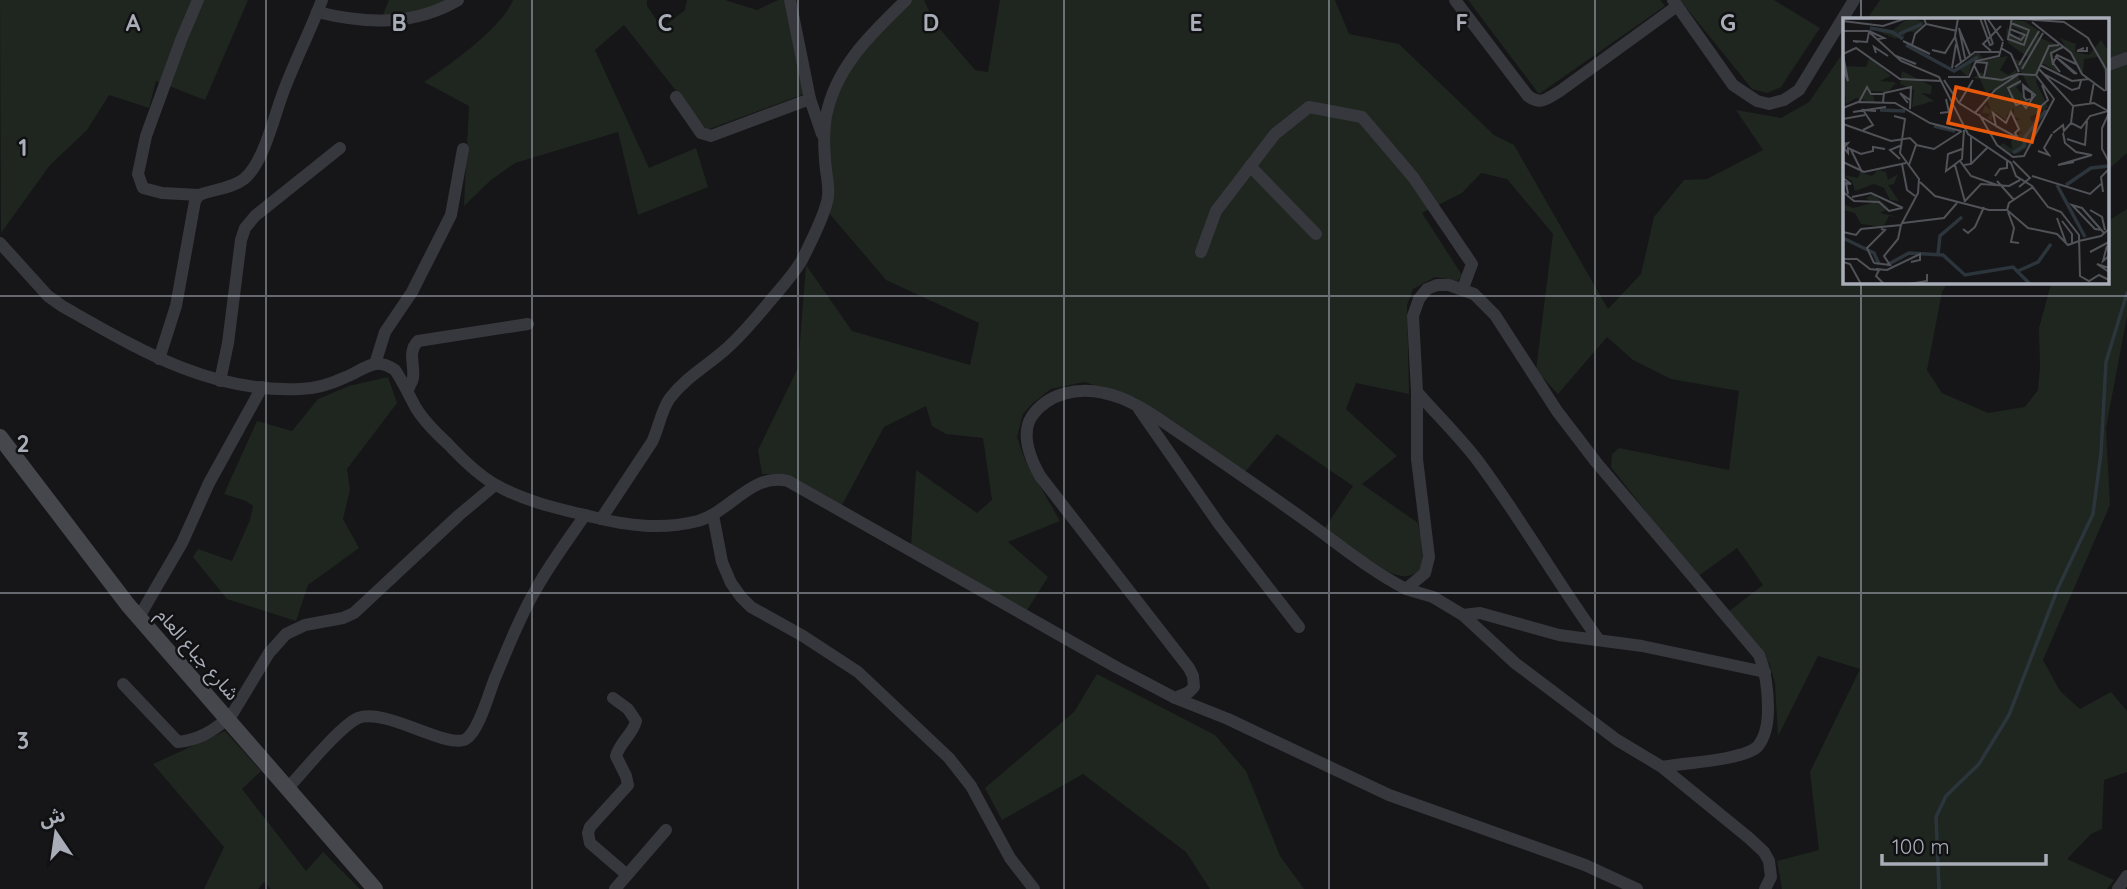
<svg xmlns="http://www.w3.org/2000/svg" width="2127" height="889" font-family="Quicksand,'Noto Sans Arabic',sans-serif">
<rect width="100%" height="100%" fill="#161618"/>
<g fill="#1e261f">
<path d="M0 0H248L205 100 156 81 149 108 109 95 87 130 50 165 1 233Z"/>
<path d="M389 0H450L416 13 382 17Z"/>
<path d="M513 0H647V6L662 28 685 10 687 0H725L757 10 778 0H784L804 94 707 130 624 25 595 50 649 168 696 148 708 187 638 215 618 132 515 163 491 180 464 206 469 106 424 82C449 65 502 28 513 0Z"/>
<path d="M911 0H924L934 22 975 70 988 72 1000 0H1335L1349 34 1399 44 1494 135 1514 145 1608 309 1641 274 1654 217 1684 180 1707 179 1763 150 1736 110 1781 118 1809 102 1845 50V282H1948L1942 292 1927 370 1942 393 1988 413 2025 407 2038 390 2040 368 2039 328 2051 284 2052 282H2108V221L2127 209V316L2106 428 2110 505 2043 660 2060 691 2080 709 2111 692 2127 711V772L2104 780 2102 829 2091 834 2067 859 2114 880 2107 889H1782L1777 861 1819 850 1810 772 1860 669 1818 656 1778 736 1775 683 1769 663 1728 612 1763 585 1737 548 1697 577 1611 467 1612 454 1619 448 1729 470 1739 391 1671 379 1633 360 1607 337 1558 394 1536 370 1553 234 1507 179 1481 173 1462 193 1422 213 1462 275 1458 281 1435 277 1413 289 1407 305 1409 394 1356 383 1346 409 1397 456 1362 484 1418 523 1421 538 1423 568C1417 573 1410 577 1402 576 1380 573 1343 542 1324 529L1353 486 1277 434 1245 472 1135 397 1084 382 1051 389 1033 403 1023 414 1017 437 1025 460 1060 521 1008 542 1048 577 1027 610 911 546 916 470 977 513 992 500 983 438 946 434 932 426 926 406 884 427 842 505C813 489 795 474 762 474L758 450 798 368 806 265 852 331 970 365 979 323 886 280 828 212V139L836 95 865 47Z"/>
<path d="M1468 0H1660L1665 6 1539 94Z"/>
<path d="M1680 0H1774L1820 28 1781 87 1767 93 1752 89Z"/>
<path d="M1880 0H2127V153L2108 170V19H1867Z"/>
<path d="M388 377 397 403 347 469 350 490 343 519 359 548 308 585 296 621 227 599 193 557 198 549 232 561 250 520 253 506 246 501 224 494 257 421 292 431 318 399 349 386Z"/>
<path d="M1097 674 1215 735 1246 771 1280 856 1304 889H1210L1186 852 1083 774 1002 820 985 788 1074 712Z"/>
<path d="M225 731 261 771 242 789 306 871 323 852 360 889H271L264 882 258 889H204L224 847 153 764Z"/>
</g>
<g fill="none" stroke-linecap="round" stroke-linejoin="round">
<path stroke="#2c353c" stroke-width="3.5" d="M1939 889 1936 817 1946 796 1979 764 2009 715 2058 588 2093 514 2101 453 2106 362 2127 293"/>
<g stroke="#37383d" stroke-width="12">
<path d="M198 0 181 40 146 136 138 174 143 188 162 193 199 195"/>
<path d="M790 0 810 99 822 134"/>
<path d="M1455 0 1528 96C1542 106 1547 98 1560 91L1677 6"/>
<path d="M1673 0 1733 85 1757 101 1769 104 1784 100 1799 90 1854 0"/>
<path d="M317 12C366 24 414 26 458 0"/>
<path d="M2108 65 2127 58"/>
<path d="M676 97 701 133 711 136 810 99"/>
<path d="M1250 166 1316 234"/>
<path d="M0 243 48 296 62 306C138 349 209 393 300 389 315 389 333 383 346 377 356 373 365 366 375 364 383 363 389 366 395 370 403 382 409 395 416 408 424 421 436 433 448 444 462 459 478 475 496 485 526 502 560 509 593 517 628 526 662 530 698 521 730 512 752 472 788 481L1116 667 1175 698 1189 692 1194 687 1193 676 1189 668 1040 476C1030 458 1020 434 1032 416 1048 393 1078 387 1104 393 1135 399 1161 421 1187 438 1228 466 1269 494 1309 523 1341 546 1371 571 1406 589L1425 573 1429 557 1417 459V392L1413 316 1419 299 1427 289 1437 285H1449L1474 294 1495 315 1557 411 1596 462 1759 655C1766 672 1768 690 1768 709 1768 721 1766 736 1758 746 1746 760 1682 763 1662 767"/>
<path d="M1201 252 1216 211 1275 134 1309 107 1362 117 1413 177 1472 264 1463 288"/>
<path d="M159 359 176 306 195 201 199 195C214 189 231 189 244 179 265 162 275 111 286 85 297 57 311 29 322 0"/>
<path d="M375 364 385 332 412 292 451 215 463 149"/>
<path d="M220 381 228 343 241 240 245 228 255 216 340 148"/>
<path d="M408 390C409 387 412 382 413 378 415 365 407 352 418 341L528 324"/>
<path d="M1417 392C1437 415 1459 436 1478 461 1521 519 1557 582 1599 640"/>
<path d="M1139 409 1219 524 1299 627"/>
<path d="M713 515 722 562 731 583 741 597 751 607 803 636 858 672 949 758 971 786 1010 858 1034 889"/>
<path d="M601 519 652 442C659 428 661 410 670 398 686 377 707 366 726 349 741 336 753 321 766 306 778 291 792 277 802 260 809 246 827 211 828 196 829 187 827 178 826 170 824 152 823 134 826 117 835 67 872 33 906 0"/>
<path d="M1406 589 1433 597 1463 615 1515 663 1617 740 1662 767 1749 838 1764 852 1769 861 1771 877 1765 889"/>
<path d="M1463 615 1480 613 1559 635 1642 646 1765 672"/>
<path d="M139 617 182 543 209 483 262 387"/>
<path d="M123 684 178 742C198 740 211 732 226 720"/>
<path d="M613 698 628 709 636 721C633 734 620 742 616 756L626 776 628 785 590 827 588 833 590 843 626 874"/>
<path d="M1175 698 1228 719 1389 795 1585 865 1637 889"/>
<path d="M228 721 269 653 286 634 305 625 343 618 354 613 458 516 495 485"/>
<path d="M287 789C303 772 339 727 358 718 385 707 448 750 466 739 479 731 489 693 495 678 508 648 519 618 535 591 549 565 568 540 585 515"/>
<path d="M615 889 666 830"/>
<path d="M2118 889 2127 876"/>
</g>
<path stroke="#45474d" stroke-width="16" d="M0 437 128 605 375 889"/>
</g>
<path fill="none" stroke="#a8adb8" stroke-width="2" stroke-opacity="0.55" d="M266 0V889M532 0V889M798 0V889M1064 0V889M1329 0V889M1595 0V889M1861 0V19M1861 282V889M0 296H2127M0 593H2127"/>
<g text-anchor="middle" stroke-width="5" stroke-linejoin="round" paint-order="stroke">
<g font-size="19" fill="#a8adb8" stroke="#111113">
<text transform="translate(198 654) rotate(49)" y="7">شارع جباع العام</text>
</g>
</g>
<g transform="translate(1843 18)">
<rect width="266" height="266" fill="#161618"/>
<path d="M65 0 81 4 74 15 63 13 60 21 56 17 53 21 35 13 50 12ZM169 2 181 3 198 14 195 19 219 29 208 35 216 55 199 45 193 64 205 89 187 99 189 104 200 95 184 130 173 137 174 133 166 136 157 128 160 125 169 131 168 123 180 113 176 115 173 102 178 101 171 99V90L163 98 164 103 152 94 148 103 144 99 148 96 139 95 142 87 148 92 144 82 153 77 150 72 143 75 137 61 130 60 138 54 143 59 144 45 129 43 125 59 115 50 135 34 141 42 165 38 157 52 165 57 173 52 178 66 173 69 188 86 192 80 171 41 180 44 186 40 165 25 163 18 164 9 174 21 179 13 168 8ZM217 20 233 26 232 34 246 37 258 22 266 34V63L255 39 241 41 240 57ZM27 39 48 58 37 63 51 64 56 69 52 66 45 74 24 73 30 76 32 85 13 80 3 86 0 48 23 49ZM59 53 89 68 88 76 78 75 91 83 69 89 71 72 57 66ZM35 152 43 154 45 162 55 156 51 166 45 167 56 183 47 182 41 170 31 166 12 173 9 163 0 157 15 160 17 154 29 158ZM30 176 46 190 37 195 55 199 46 198 40 209 18 206 12 195 0 192V186L10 190 29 185 23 180Z" fill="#1e261f"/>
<path fill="none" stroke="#2c353c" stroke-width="3.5" d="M27 10 49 14 60 21M56 16 79 6M63 27 111 53 135 39M37 92 62 93M91 108 112 113M170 135 181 128 182 119 203 92M214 167 242 219M223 167 248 150 266 148M0 220 31 235 36 246M95 236 97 218 119 199M44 247 66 235 100 237 122 257 170 249 187 266M175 253 195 244 208 226"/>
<path fill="none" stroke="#505258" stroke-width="2" d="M81 0 83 6 114 13M115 0 112 18 118 44M137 0 147 27 150 26M141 0 150 26M144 0 160 23M167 0 221 4 245 20 263 51V73M0 3 40 8 64 0M189 4 228 35 239 56 262 73M168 5 186 12 181 27 165 21 168 6V4L169 1M116 10 122 40M116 11 127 37M0 13H25L58 43 96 59 125 116 168 145 173 158 189 168 205 189 218 194 236 217 237 258 246 263 256 257 266 262M26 13 41 20 35 21M166 16 178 22 182 17 167 11M60 23 87 36M15 24 10 23 24 24 26 14M69 27 72 16 83 6M158 30 168 36 176 54M241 30 234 33H244V29M89 32 102 35 112 19M148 33 140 26 158 8M33 35 31 29 45 38M0 36 13 30 57 61 98 63M0 37 5 63 0 51M53 38 73 46M212 38 232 56M217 42 234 56M133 44 144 45 141 59M131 47 137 59 159 62 175 56M176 47 196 13M197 47 229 63 246 61M210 47 208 35 220 29M112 49 132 34H156M109 50 113 26M179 51 200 15M196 51 230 88 251 85 265 93M217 54 210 45 214 37 233 46M174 56 193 57 206 28 216 27M201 56 229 72 236 70 238 63M105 59H126L133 43 156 38 160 24M101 62 116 85 153 108 150 95 163 105 168 94 176 111 172 115 175 120 153 108M178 63 165 70 173 87 179 85 183 90 192 77 180 67 181 79 183 82 189 81V75L181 70M16 84 24 69 28 76H41M40 84 41 75 68 69 67 91M65 85 57 75 67 82M116 85 130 62M247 86 251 64M230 89 228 105 238 110 247 98 265 93M0 90 15 84 52 85 87 105 118 113M195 91 205 82 199 67M10 94 43 89M97 95 106 94 103 81M132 95 152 72 176 56M266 95 259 110V131L266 144M136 96 154 127 170 139 181 138 211 81 193 57M0 101 22 97M0 106 48 123 67 120 74 127M20 112 30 107 20 92 33 93M210 115 220 107 221 113 228 105M220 115 222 125 233 134 249 137 215 147 231 144M224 121 242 127 244 103M0 126 5 125 1 130 5 135V130L18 136 30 133V129L42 131M119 131 105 136 103 153 119 141 121 112M8 132 19 154M195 133 206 137 201 130 209 116M57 141 47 132 59 127M117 143 128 158 154 167M170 143 187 160 176 169M0 144 21 154 63 145M59 146 64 172 72 178M128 146 144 130M66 147 73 127 91 131 119 113M112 147 122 184M121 147 128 146V119M152 158 157 151 164 150V143M189 158 247 176 258 166M0 160 8 166 3 165 5 176M154 163 171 182M77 164 92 178 146 192H164L185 210 214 216 225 227 236 223M0 174 11 183 36 184 46 193 59 190M260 174 258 159 266 151M9 179 28 175 60 190M122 183 138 166 166 168 177 162M164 192 166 185 190 169M247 192 259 199 262 212M165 194 171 210 168 224 176 225M214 200 223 225M219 203 229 216V226M60 205 101 200 114 185M120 211 125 215 132 209 141 189M259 212 252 211 229 187 239 190 261 215M0 214 13 217 18 211 58 207 75 175 76 161 57 135 62 101 51 98M236 223 258 218 266 211M264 228 260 243 266 238M247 234 266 224M0 241H14L27 251 36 252 33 258 41 266M0 244 7 246 18 266M31 245 47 247 41 238 55 221 58 207M31 245 24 230 42 212 38 211M266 250 254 246 266 254M33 251 44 252 77 236V242L68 244M66 266 84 263V256"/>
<path fill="#e8590c" fill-opacity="0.15" stroke="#e8590c" stroke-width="3.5" d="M113 69 197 89 189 124 105 105Z"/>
<rect width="266" height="266" fill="none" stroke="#a8adb8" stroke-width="3.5"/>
</g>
<g font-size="23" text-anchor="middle" font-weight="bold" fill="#a8adb8" stroke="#111113" stroke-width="5" stroke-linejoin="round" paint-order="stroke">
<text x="133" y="31">A</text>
<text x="399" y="31">B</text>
<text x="665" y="31">C</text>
<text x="931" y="31">D</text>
<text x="1196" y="31">E</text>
<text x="1462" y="31">F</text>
<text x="1728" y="31">G</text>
<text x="23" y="156">1</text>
<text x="23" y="452">2</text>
<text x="23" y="749">3</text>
</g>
<g transform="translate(56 833) rotate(347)" stroke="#111113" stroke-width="5" paint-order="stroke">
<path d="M0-5L12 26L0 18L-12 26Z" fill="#a8adb8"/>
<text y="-10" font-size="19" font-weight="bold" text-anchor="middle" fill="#a8adb8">ش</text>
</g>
<path d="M1882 854v10h164v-10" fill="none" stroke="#a8adb8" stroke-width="3.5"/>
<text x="1892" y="854" font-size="21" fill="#a8adb8" stroke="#111113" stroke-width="5" paint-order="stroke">100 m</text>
</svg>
